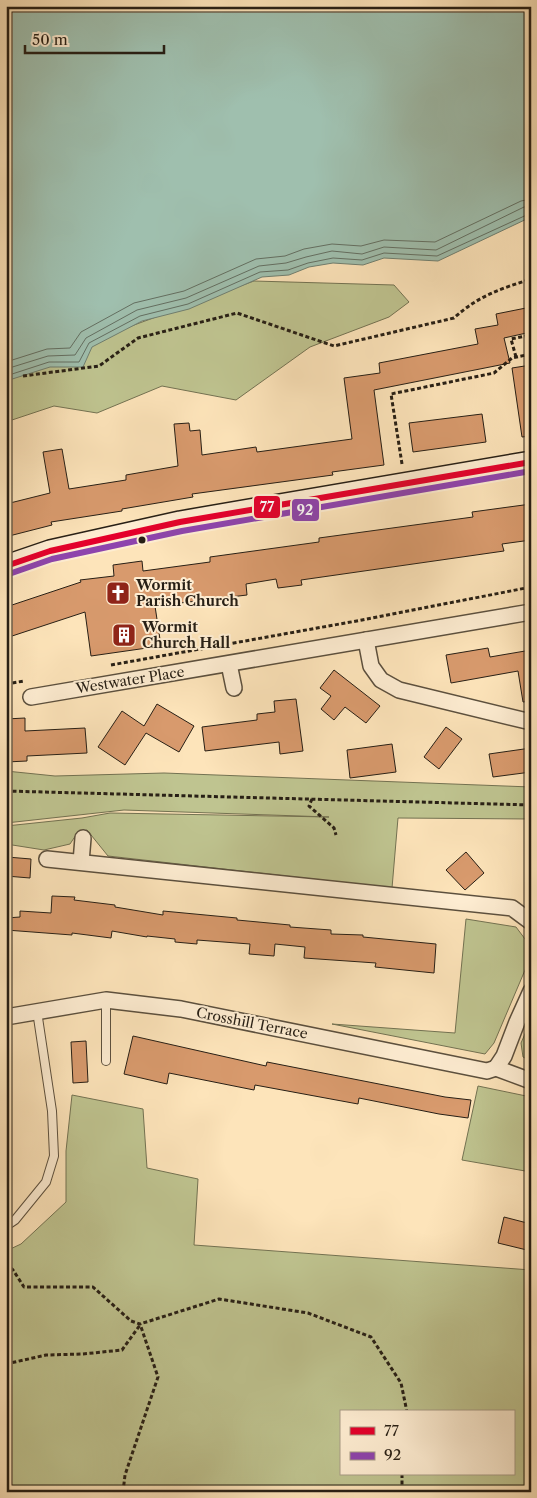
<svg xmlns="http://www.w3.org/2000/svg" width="537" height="1498" font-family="'Libre Caslon Text',serif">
<rect width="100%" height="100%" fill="#fde4ba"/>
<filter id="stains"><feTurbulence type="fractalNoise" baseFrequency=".004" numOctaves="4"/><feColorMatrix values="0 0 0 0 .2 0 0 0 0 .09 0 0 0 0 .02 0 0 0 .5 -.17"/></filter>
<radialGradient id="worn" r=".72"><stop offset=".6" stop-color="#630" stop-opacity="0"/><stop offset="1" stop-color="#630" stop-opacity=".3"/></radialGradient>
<g fill="#bfc490" stroke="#737252" fill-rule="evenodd">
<path d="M254 281 394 285 409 302 389 317 310 347 236 400 162 386 97 413 54 406 6 422V372Z"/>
<path d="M6 771 55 776 164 773 531 787V819L398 818 392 888 108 856 87 830 78 832 70 844 44 850 6 844V826L82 818 110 813 329 817 124 810 6 823Z"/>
<path d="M466 919 516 927 528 943 531 956 494 1043 485 1054 332 1024 455 1033Z"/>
<path d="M531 1020V1061L523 1057 521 1043Z"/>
<path d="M478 1086 531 1097V1172L462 1160Z"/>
<path d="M72 1095 143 1109 147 1168 198 1179 194 1245 531 1270V1492H6V1251L21 1244 66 1202V1151ZM341 1412H513V1474H341Z"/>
</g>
<path fill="#9fbfae" stroke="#6f7f71" d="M6 6H531V217L438 261 384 258 363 265 333 263 309 267 289 275 262 277 189 309 142 321 92 347 83 367H50L6 381Z"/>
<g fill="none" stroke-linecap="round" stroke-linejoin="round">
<g stroke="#636f62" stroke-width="1">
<path d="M6 362 47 349 70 348 81 332 134 303 184 291 256 259 285 256 304 249 332 244 361 246 384 240 435 242 521 201 531 199"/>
<path d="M6 369 48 356 75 355 86 338 137 310 186 298 259 266 286 263 306 257 332 251 362 254 384 247 436 250 524 207 531 206"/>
<path d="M6 376 49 362H79L89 343 140 316 188 304 260 272 288 270 308 263 333 258 362 260 384 253 437 256 531 213"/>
</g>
</g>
<g fill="#d89a6d" stroke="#271f15">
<path d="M531 307V332L504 338 510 363 374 390 384 465 332 472 333 475 192 494 193 497 122 509V511L51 522 52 525 9 536 6 525V504L50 493 43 452 62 449 69 489 126 480V475L178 466 174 424 189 423 190 431 200 430 202 455 256 447 257 452 352 439 344 378 380 373 379 363 478 344 475 329 498 325 496 314Z"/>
<path d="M531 365V436L522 437 512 368Z"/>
<path d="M482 414 486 442 413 452 409 423Z"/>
<path d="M531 504V540L502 544 504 551 301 580 302 585 278 588 276 579 246 584 247 595 155 606 161 646 91 656 85 612 6 638V607L81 582 80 580 114 576 113 565 142 561 143 571 210 562V557L319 542V538L473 517 472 512Z"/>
<path d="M488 648 490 657 531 650V701L523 702 518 671 451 683 446 655Z"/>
<path d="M334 670 380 706 366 723 345 707 334 720 321 709 331 696 320 688Z"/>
<path d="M296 699 303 751 280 754 279 742 205 751 202 727 257 720V714L275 712 274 701Z"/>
<path d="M157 704 194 726 179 752 146 733 125 765 98 747 122 711 144 726Z"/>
<path d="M25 718V731L85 728 87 753 27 756V761L6 762V719Z"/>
<path d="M446 727 462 739 439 769 424 757Z"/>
<path d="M392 744 396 772 350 778 347 750Z"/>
<path d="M531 748V772L493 777 489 754Z"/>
<path d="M466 852 484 873 465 890 446 870Z"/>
<path d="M7 857 31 859 30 878 6 876Z"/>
<path d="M52 896 75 897 74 900 115 905V907L163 915V911L237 918V920L290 925V927L331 930V934L363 935V937L436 944 434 973 375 967 376 963 304 958 305 947 275 944 274 956 249 954 250 944 197 940V944L175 942V939L147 936V937L112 931 111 938 72 933V935L6 930V918L20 917V911L51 913Z"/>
<path d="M133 1036 266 1066 267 1062 445 1097 471 1100 468 1118 439 1114 359 1098 358 1104 255 1085 254 1090 169 1073 167 1084 124 1074Z"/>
<path d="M86 1041 88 1082 73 1083 71 1042Z"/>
<path d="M504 1217 531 1224V1251L498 1243Z"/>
</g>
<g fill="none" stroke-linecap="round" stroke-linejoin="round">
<g stroke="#5c503e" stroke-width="10">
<g id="service">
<path d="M106 1061V1000"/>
<path d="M6 1226 15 1220 46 1182 54 1156 52 1111 37 1011"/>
</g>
</g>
<g stroke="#5c503e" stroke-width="18">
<g id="minor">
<path d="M366 640 371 666 381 680 399 690 531 722"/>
<path d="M229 664 234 688"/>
<path d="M31 697 531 612"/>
<path d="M47 859 512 908 531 922"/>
<path d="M81 862 83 838"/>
<path d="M6 1017 106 1000 181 1009 487 1071 496 1068"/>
<path d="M496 1068 504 1056 517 1022 531 991"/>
<path d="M496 1068 531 1081"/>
</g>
</g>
<g stroke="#271f15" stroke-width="24">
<path id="secondary" d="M6 566 50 551 180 522 531 462"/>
</g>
<g stroke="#271f15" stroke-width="3" stroke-dasharray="4 2.5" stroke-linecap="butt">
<path d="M516 357 511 339 531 335"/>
<path d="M23 376 99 366 138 338 237 313 334 346 454 318C478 296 500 289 531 279"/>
<path d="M402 464 391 394 494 373 512 358 531 354"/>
<path d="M111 665 362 620 531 587"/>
<path d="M6 684 24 681"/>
<path d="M6 791 531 805"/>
<path d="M312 799 309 806 334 828 336 835"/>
<path d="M6 1264 13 1270 24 1287H93L131 1321 140 1324 219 1299 308 1313 371 1337 401 1383 407 1412"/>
<path d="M6 1364 46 1355 83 1354 122 1350 140 1325"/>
<path d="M402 1474V1492"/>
<path d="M123 1492 125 1475 158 1377 140 1324"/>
</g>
<use href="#service" stroke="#feedd2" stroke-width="8"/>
<use href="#minor" stroke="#feedd2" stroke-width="15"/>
<use href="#secondary" stroke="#feedd2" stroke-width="21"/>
<g stroke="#feedd2" stroke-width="10">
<path id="bus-1" d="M6 566 50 551 180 522 531 462"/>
</g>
<g stroke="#feedd2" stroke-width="10">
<path id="bus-2" d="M9 574 52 559 182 531 531 471"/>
</g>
<use href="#bus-1" stroke="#e4002b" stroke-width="6"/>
<use href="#bus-2" stroke="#8e44ad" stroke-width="6"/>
</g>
<defs>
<g id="church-square" transform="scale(1.25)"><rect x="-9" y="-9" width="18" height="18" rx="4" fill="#8f2418" stroke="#feedd2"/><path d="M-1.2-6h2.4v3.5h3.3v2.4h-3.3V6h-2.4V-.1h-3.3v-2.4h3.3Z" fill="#fff"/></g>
<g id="building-square" transform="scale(1.25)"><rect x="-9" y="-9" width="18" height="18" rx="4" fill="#8f2418" stroke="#feedd2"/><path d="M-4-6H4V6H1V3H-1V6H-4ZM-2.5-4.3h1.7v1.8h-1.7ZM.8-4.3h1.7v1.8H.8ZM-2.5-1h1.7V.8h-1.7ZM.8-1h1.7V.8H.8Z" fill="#fff"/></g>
</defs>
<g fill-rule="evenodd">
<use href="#church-square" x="118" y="593"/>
<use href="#building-square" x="124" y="635"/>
</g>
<circle fill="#271f15" stroke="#feedd2" stroke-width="2" cx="142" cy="540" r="4.5"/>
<g text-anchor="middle" stroke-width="4" stroke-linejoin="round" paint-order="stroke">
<g font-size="14" font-weight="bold" fill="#271f15" stroke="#feedd2" text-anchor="start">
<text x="136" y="590">Wormit<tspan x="136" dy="16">Parish Church</tspan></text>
<text x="142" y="632">Wormit<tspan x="142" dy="16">Church Hall</tspan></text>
</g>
<g font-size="14" fill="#271f15" stroke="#feedd2">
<text transform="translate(130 680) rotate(-9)" y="5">Westwater Place</text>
<text transform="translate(252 1023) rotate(11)" y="5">Crosshill Terrace</text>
</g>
</g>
<g stroke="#feedd2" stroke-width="2">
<rect x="253" y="495" width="28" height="24" rx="5" fill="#e4002b"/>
<rect x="291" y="498" width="29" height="24" rx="5" fill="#8e44ad"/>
</g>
<g font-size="14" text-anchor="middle" font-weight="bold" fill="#fff">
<text x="267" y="512">77</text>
<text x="305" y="515">92</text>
</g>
<rect width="537" height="1498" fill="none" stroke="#fde4ba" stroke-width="25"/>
<rect x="8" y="8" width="522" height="1483" fill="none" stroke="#271f15" stroke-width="2.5"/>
<rect x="12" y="12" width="512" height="1473" fill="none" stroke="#271f15"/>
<rect x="340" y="1410" width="175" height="65" fill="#feedd2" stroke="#a89b86"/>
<rect x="350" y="1427" width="25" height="8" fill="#e4002b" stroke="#a89b86"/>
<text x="384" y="1436" font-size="15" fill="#271f15">77</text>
<rect x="350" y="1452" width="25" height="8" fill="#8e44ad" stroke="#a89b86"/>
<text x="384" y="1460" font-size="15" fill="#271f15">92</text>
<path d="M25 45v8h139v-8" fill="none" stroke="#271f15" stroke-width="2.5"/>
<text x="32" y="45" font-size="15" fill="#271f15" stroke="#feedd2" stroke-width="4" paint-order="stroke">50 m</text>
<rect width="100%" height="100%" filter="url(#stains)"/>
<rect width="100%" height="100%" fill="url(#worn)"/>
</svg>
